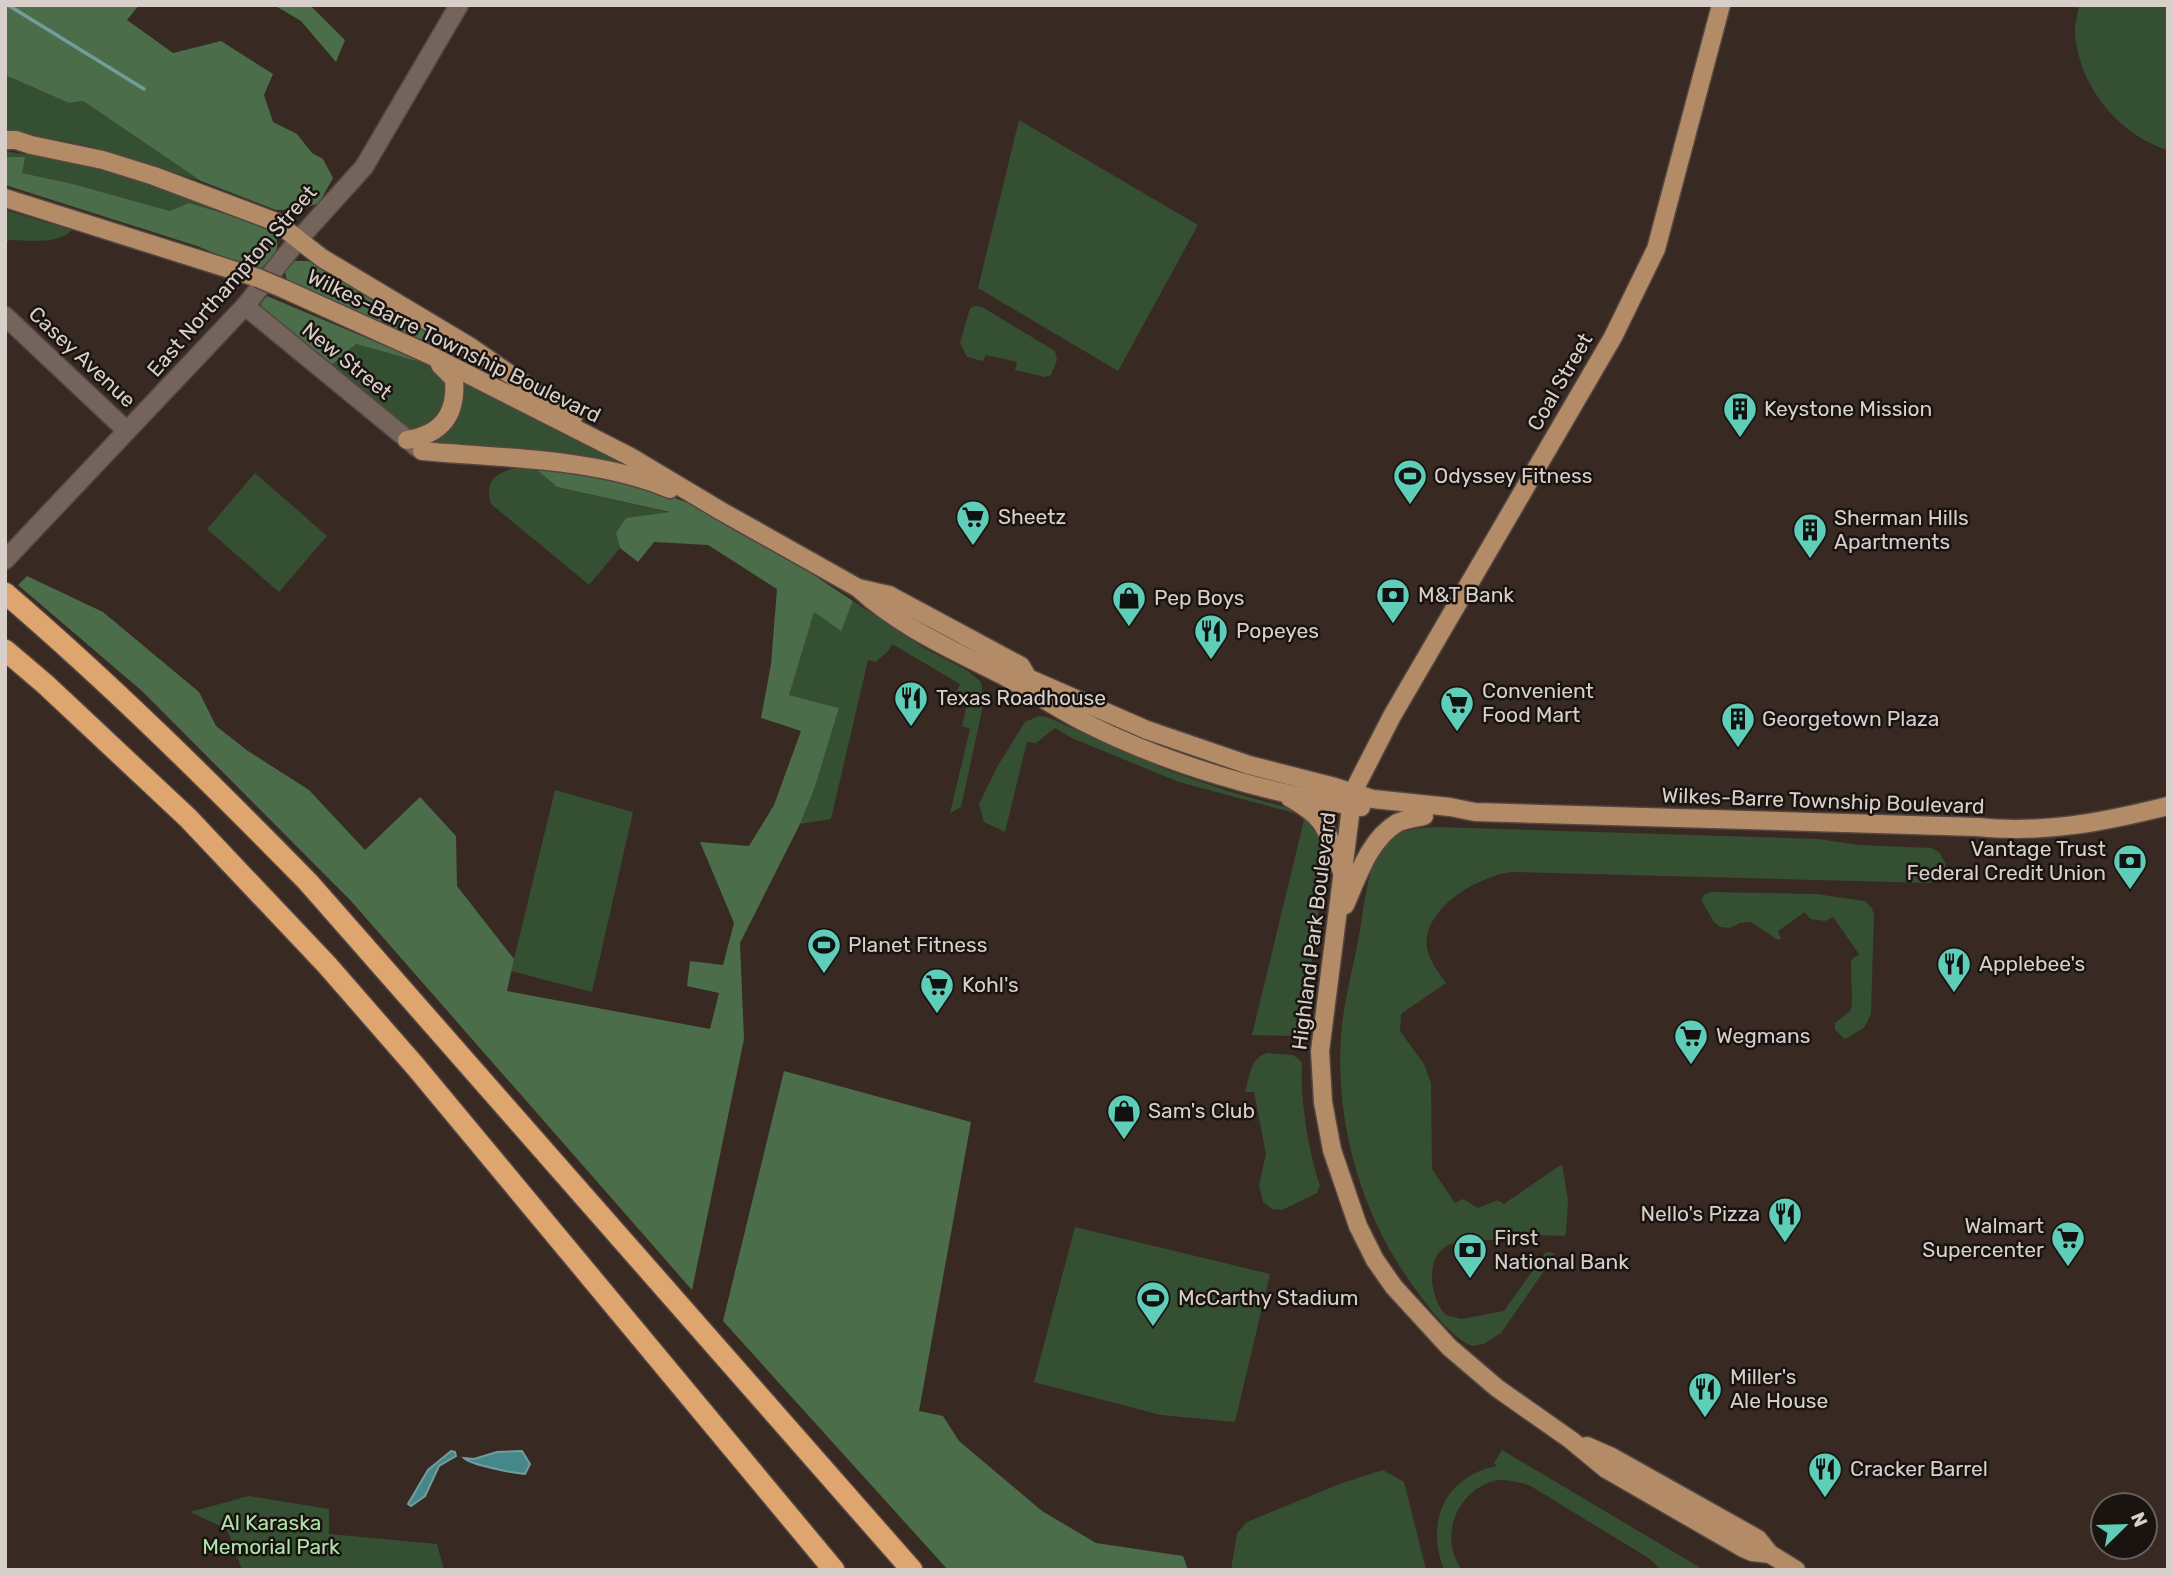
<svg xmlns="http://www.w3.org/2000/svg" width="2173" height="1575" font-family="Rubik,sans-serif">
<rect width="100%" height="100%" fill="#382923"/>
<g fill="#354f32">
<path d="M2079 5 2168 6V150C2117 135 2075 81 2075 27 2076 20 2078 12 2079 5Z"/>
<path d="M5 75 69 103 83 101 201 181C133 160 79 137 5 134Z"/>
<path d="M1019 120 1198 225 1118 371 978 288Z"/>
<path d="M5 151 101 167 267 227 170 211 73 184 21 173 24 157H5Z"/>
<path d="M5 210 72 230C59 245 27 240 9 240L5 244Z"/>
<path d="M975 306 982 307 1055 351 1057 360 1051 375 1045 377 1015 370 1017 362 986 355 983 361 967 357 960 343 970 308Z"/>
<path d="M356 344 431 365 446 379 448 403C435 420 427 433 403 428L328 368Z"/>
<path d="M464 380 651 478 432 445 429 443 430 438 462 395Z"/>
<path d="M518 467 536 469 557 487 673 513 616 533 620 548 589 585 491 504C484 478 496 474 518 467Z"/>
<path d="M255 473 327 536 279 592 207 529Z"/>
<path d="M853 601 924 648 968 671 981 682 984 701 962 803 961 807 950 813 970 729 962 726C965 712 971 700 956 692L960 684 892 644 889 650 876 662 868 660 831 819 800 824 815 787 839 708 788 695 814 611 841 630Z"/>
<path d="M1039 716 1047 717 1167 770 1228 791 1299 811 1314 820 1325 850 1324 868 1303 1029 1295 1036 1252 1035 1305 816 1179 782 1074 739 1055 728 1036 743 1027 742 1005 832 984 822 979 804 997 767 1025 722Z"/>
<path d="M555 790 633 812 592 992 511 971Z"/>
<path d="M1438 827 1819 839 1858 845 1931 848 1939 852 1946 864 1942 876 1929 883 1512 872C1478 876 1421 909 1427 949 1430 962 1439 973 1446 983L1401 1014 1400 1031 1424 1064 1431 1083 1432 1169 1455 1203 1463 1199 1478 1208 1498 1200 1504 1204 1562 1164 1568 1201 1566 1233 1564 1236 1538 1235 1450 1244C1424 1255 1429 1298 1446 1315L1461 1319 1504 1311 1546 1252 1554 1253 1553 1258 1501 1333 1484 1344 1472 1346C1451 1338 1427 1305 1413 1286 1361 1214 1335 1124 1341 1035 1344 999 1354 965 1360 930 1364 907 1368 862 1384 843 1396 829 1420 828 1438 827Z"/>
<path d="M1711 892 1816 894 1864 901 1871 907 1874 914 1871 1014 1864 1028 1845 1039 1835 1030V1023L1850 1011 1852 1005 1851 960 1859 954 1833 917 1825 921 1810 919 1805 912 1778 931 1781 939 1778 940 1751 922 1740 923 1730 928 1720 927 1714 922 1701 900 1705 894Z"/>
<path d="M1268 1053 1293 1055 1302 1062C1300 1098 1308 1151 1320 1185L1317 1193 1282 1210 1272 1209 1263 1202 1259 1185 1266 1154 1254 1092H1245C1250 1076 1250 1057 1268 1053Z"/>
<path d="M1075 1227 1270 1274 1235 1422 1161 1415 1034 1382Z"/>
<path d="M1502 1450 1699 1567 1697 1570H1661L1650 1559 1529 1485C1517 1482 1503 1477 1490 1482 1455 1495 1439 1539 1462 1570H1444C1425 1522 1445 1476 1497 1466L1494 1463Z"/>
<path d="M1383 1470 1404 1482 1426 1570H1231L1237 1533 1247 1522 1342 1483Z"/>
<path d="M249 1496 329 1509V1534L437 1544 444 1570H242L227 1529 190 1512Z"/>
</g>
<g fill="#4c6d49">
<path d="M5 5H139L127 20 173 53 221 41 273 74 264 95 273 122 297 134 312 153 323 159 333 178 319 203 303 209 276 210 201 181 83 101 69 103 5 75Z"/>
<path d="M274 5H310L345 40 336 62 301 21Z"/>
<path d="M5 157H25L22 173 73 184 170 211 189 203 267 227C287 246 275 256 258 271L197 246 5 185Z"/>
<path d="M291 261H308L330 270 393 306 475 362 288 284 284 269Z"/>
<path d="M267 296 431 365 356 344 328 368 260 308 261 303Z"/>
<path d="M536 469C582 475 628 482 672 497 737 520 795 564 853 601L841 631 814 612 789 695 839 708 815 787 800 824 740 943 744 1039 692 1290 351 901 142 691 18 585 27 576 103 612 199 692 216 726 248 751 309 790 365 850 420 797 456 836 457 886 514 959 507 991 710 1029 719 993 687 986 690 961 723 965 734 923 700 842 749 846 774 805 801 731 761 718 771 664 777 589 708 545 654 542 638 562 620 548 616 533 626 518 670 512 557 487Z"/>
<path d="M784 1071 971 1122 919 1411 943 1416 959 1441 1042 1511 1096 1543 1183 1556 1188 1570H948L723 1321Z"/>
</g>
<g fill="#46888a" stroke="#729d9d" stroke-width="2">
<path d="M451 1451 455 1452 456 1456 439 1466 425 1496 411 1506 408 1504 428 1470Z"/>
<path d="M522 1451 530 1464 525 1474C513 1473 471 1465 464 1458L474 1459 497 1452Z"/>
</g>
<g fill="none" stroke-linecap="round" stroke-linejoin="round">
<path stroke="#729d9d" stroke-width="3.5" d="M8 5 144 89"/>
<g stroke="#534741" stroke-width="21">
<g id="secondary">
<path d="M245 306 418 448"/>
<path d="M5 316 127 431"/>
<path d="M5 560 245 306 299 239 364 167 459 5"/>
</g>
</g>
<g stroke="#534741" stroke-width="21">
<g id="primary">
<path d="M1721 5 1656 249 1613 337 1392 716 1353 792 1320 1051 1323 1102 1332 1150 1358 1226 1375 1260 1394 1287 1449 1347 1497 1388 1571 1440 1606 1469 1743 1548 1752 1552 1770 1554"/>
<path d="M5 140H16L31 145 103 160 154 176 276 222 322 258 469 346 573 418"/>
<path d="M5 198 258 278"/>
<path d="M284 289 430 355 629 456 721 511 858 588C900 627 953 650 1004 676 1030 690 1055 707 1082 721 1163 763 1271 795 1361 807"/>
<path d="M407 440C442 434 457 414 454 379L440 365"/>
<path d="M422 451C500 458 598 458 670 489"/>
<path d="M858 588 889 595 1021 666 1028 678 1147 730 1249 765 1335 787 1373 799 1450 807 1475 812 1977 827C2043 834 2104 822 2168 806"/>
<path d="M1290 798C1333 822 1325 834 1343 874"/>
<path d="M1345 905C1358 876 1369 840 1397 823 1405 819 1415 818 1424 816"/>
<path d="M1587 1446 1612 1457 1758 1539 1770 1554 1796 1570"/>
</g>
</g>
<g stroke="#534741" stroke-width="24">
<g id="motorway">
<path d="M5 593C111 684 210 782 308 882L912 1570"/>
<path d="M5 650 45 684 188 818 327 965 416 1067 834 1570"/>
</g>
</g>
<use href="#secondary" stroke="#74645c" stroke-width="18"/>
<use href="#primary" stroke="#b48b67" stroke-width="18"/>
<use href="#motorway" stroke="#dea56f" stroke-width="21"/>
<g stroke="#534741" stroke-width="21" stroke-linecap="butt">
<path id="primary-bridge" d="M258 278 284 289"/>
</g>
<use href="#primary-bridge" stroke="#b48b67" stroke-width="18"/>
</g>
<defs>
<g id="building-pin" transform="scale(1.75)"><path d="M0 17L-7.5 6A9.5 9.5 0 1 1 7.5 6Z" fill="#5eceb8" stroke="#1a1411"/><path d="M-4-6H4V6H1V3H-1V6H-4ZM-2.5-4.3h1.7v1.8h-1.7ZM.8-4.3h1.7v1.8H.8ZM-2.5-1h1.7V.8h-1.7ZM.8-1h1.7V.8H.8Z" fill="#111"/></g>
<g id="stadium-pin" transform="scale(1.75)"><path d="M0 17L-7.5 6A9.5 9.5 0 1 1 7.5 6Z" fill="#5eceb8" stroke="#1a1411"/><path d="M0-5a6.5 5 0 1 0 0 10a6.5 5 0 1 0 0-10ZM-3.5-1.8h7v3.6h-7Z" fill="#111"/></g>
<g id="supermarket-pin" transform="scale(1.75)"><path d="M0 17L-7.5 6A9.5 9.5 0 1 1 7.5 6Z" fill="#5eceb8" stroke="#1a1411"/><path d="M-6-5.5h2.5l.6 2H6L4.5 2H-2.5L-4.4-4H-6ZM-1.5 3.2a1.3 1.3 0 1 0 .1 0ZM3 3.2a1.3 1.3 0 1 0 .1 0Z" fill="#111"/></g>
<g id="bank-pin" transform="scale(1.75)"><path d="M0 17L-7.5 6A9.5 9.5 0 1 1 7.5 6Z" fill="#5eceb8" stroke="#1a1411"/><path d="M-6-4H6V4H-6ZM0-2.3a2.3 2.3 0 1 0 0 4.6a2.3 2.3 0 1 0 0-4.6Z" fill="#111"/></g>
<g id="shop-pin" transform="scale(1.75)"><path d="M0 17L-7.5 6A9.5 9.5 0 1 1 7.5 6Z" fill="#5eceb8" stroke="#1a1411"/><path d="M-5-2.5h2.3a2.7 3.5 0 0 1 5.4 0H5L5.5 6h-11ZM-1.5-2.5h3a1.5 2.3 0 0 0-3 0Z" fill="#111"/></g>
<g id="restaurant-pin" transform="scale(1.75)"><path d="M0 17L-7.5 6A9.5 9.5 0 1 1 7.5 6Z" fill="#5eceb8" stroke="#1a1411"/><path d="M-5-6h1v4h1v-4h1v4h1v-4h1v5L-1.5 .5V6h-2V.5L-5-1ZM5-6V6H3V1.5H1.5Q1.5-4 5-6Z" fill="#111"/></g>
</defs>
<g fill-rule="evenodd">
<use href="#building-pin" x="1740" y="409"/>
<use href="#stadium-pin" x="1410" y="476"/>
<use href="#supermarket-pin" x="973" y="517"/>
<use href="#building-pin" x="1810" y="530"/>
<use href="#bank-pin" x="1393" y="595"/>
<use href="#shop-pin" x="1129" y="598"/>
<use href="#restaurant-pin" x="1211" y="631"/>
<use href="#restaurant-pin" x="911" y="698"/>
<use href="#supermarket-pin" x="1457" y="703"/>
<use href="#building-pin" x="1738" y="719"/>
<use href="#bank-pin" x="2130" y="861"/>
<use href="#stadium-pin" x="824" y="945"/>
<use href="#restaurant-pin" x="1954" y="964"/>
<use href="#supermarket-pin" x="937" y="985"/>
<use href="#supermarket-pin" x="1691" y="1036"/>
<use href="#shop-pin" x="1124" y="1111"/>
<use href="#restaurant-pin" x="1785" y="1214"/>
<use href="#supermarket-pin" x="2068" y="1238"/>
<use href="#bank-pin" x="1470" y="1250"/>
<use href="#stadium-pin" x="1153" y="1298"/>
<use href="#restaurant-pin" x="1705" y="1389"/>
<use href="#restaurant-pin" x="1825" y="1469"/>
</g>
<g text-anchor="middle" stroke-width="5" stroke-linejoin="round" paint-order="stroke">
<g font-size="21" fill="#d9cfca" stroke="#1a1411">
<text transform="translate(232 281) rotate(-49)" y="7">East Northampton Street</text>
<text transform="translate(454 346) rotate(26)" y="7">Wilkes-Barre Township Boulevard</text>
<text transform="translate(82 357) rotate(43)" y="7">Casey Avenue</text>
<text transform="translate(347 361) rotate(39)" y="7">New Street</text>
<text transform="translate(1560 382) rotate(-60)" y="7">Coal Street</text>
<text transform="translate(1823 801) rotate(2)" y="7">Wilkes-Barre Township Boulevard</text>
<text transform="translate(1314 931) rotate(-83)" y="7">Highland Park Boulevard</text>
</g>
<g font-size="21" fill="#d9cfca" stroke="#1a1411" text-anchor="start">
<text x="1764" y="416">Keystone Mission</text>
<text x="1434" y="483">Odyssey Fitness</text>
<text x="998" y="524">Sheetz</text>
<text x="1834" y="525">Sherman Hills<tspan x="1834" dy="24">Apartments</tspan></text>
<text x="1418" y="602">M&amp;T Bank</text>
<text x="1154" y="605">Pep Boys</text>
<text x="1236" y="638">Popeyes</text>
<text x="1482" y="698">Convenient<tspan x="1482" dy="24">Food Mart</tspan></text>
<text x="936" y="705">Texas Roadhouse</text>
<text x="1762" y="726">Georgetown Plaza</text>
<text x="2106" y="856" text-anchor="end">Vantage Trust<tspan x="2106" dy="24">Federal Credit Union</tspan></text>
<text x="848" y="952">Planet Fitness</text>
<text x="1979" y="971">Applebee's</text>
<text x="962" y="992">Kohl's</text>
<text x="1716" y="1043">Wegmans</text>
<text x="1148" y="1118">Sam's Club</text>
<text x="1760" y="1221" text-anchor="end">Nello's Pizza</text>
<text x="2044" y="1233" text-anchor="end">Walmart<tspan x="2044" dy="24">Supercenter</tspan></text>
<text x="1494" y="1245">First<tspan x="1494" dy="24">National Bank</tspan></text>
<text x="1178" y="1305">McCarthy Stadium</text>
<text x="1730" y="1384">Miller's<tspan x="1730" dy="24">Ale House</tspan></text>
<text x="1850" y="1476">Cracker Barrel</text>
</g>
<g font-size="21" fill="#aee4a9" stroke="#1a1411">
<text x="271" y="1530">Al Karaska<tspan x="271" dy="24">Memorial Park</tspan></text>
</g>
</g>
<rect width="2173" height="1575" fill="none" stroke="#d9cfca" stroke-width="14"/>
<g transform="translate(2124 1526) rotate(67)"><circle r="33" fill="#1a1411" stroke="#665f5b" stroke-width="2"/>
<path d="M0-5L12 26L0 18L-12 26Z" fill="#5eceb8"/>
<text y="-10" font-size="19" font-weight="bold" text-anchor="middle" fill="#d9cfca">N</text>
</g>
</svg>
